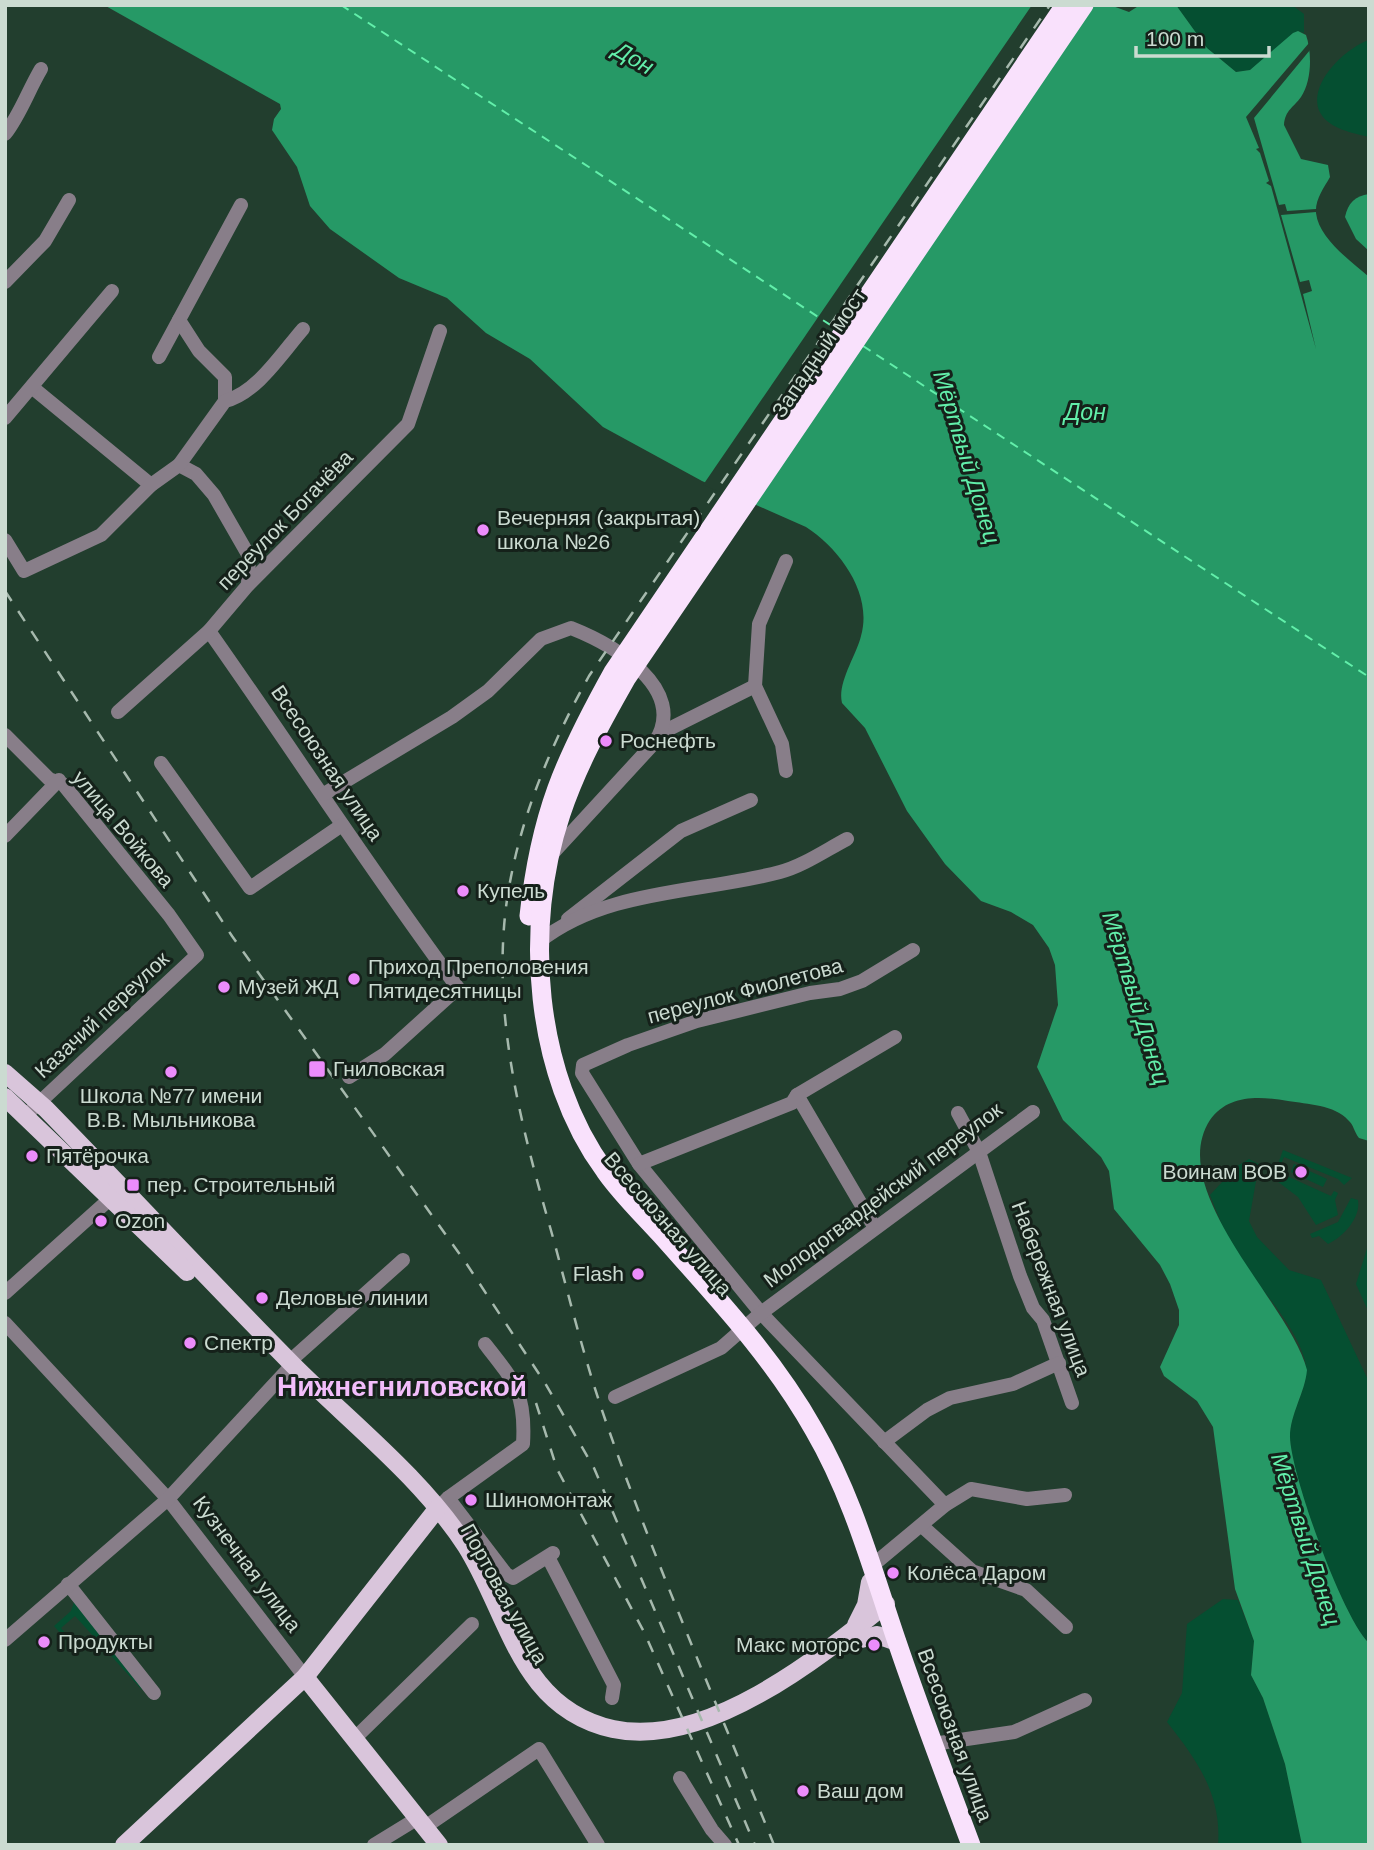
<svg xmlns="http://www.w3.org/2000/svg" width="1374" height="1850" font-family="Helvetica,sans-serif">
<rect width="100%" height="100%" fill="#223e2e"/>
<g fill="#054f31">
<path d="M1176 5H1292L1304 14V33L1298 31 1250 70 1236 72 1207 48Z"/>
<path d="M1369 40V137C1353 133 1330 129 1321 114 1305 86 1345 48 1369 40Z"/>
<path d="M1283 1150 1352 1178 1344 1185 1338 1179 1284 1157 1278 1172 1331 1196 1334 1191 1338 1193 1335 1200 1338 1215 1316 1225 1298 1197 1273 1178Z"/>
<path d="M1249 1159 1259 1164 1249 1221 1257 1237 1289 1270 1321 1280 1369 1382V1643C1342 1618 1293 1479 1290 1440 1288 1410 1313 1387 1304 1357 1293 1321 1256 1285 1237 1254 1225 1235 1218 1215 1210 1195L1237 1166Z"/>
<path d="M1294 1164 1327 1179 1323 1187 1291 1172Z"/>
<path d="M1351 1198 1358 1200C1361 1218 1343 1237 1328 1244L1319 1236 1312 1238 1310 1234 1338 1222Z"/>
<path d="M1369 1242V1313L1356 1284Z"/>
<path d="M1223 1599 1238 1600 1254 1641 1251 1675 1263 1698 1285 1764 1302 1845H1218C1222 1795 1197 1760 1167 1722L1182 1693 1187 1624Z"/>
<path d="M74 1602 146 1686 142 1690 75 1616 61 1628 73 1642 70 1644 54 1626 71 1611Z"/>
</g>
<g fill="#269966">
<path d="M104 5H1110L1129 12 1140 5H1176L1207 48 1236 72 1250 70 1293 33 1298 31 1306 35C1312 52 1312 81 1301 97 1294 107 1285 110 1284 125L1301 159 1328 165 1330 177C1324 188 1315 199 1316 213 1319 239 1351 261 1369 277V1141L1359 1138C1354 1132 1354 1125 1348 1120 1335 1105 1307 1104 1288 1101 1260 1096 1228 1094 1210 1120 1164 1191 1291 1305 1307 1370 1305 1393 1290 1414 1290 1437 1291 1475 1343 1619 1369 1643V1845H1302L1285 1764 1263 1698 1251 1675 1254 1641 1235 1589 1213 1427 1197 1401 1164 1376 1160 1367 1179 1325V1310L1170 1284 1160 1265 1114 1209 1109 1171 1101 1157 1063 1120 1037 1067 1058 1005 1055 965 1049 948 1033 925 1011 912 981 901 945 864 907 811 865 728 842 703C837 683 856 656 861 636 873 594 840 549 806 527L702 481 603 427 530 359 486 333 447 298 399 278 330 229 310 206 297 167 272 130 274 119 281 109 280 104Z"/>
<path d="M1369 194V251L1356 239 1345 217C1348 203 1355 196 1369 194Z"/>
</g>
<g fill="#223e2e">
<path d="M1032 5H1092L752 505 703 485Z"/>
<path d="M1309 43 1310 50 1254 118 1279 205 1285 204 1287 211 1316 209V212L1281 215 1300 282 1309 280 1312 291 1303 294 1316 349 1271 186 1266 183 1269 181 1260 153 1256 149 1259 148 1246 117Z"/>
</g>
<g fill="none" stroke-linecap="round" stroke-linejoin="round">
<g stroke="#62efaa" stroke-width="2" stroke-dasharray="9 7" stroke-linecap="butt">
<path d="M341 5 835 328"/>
<path d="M863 346 1369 677"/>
</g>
<g stroke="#887e89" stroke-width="14">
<path d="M5 134C20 115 28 91 41 69"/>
<path d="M5 282 45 241 69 200"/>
<path d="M179 320 199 351 225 377V401"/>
<path d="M159 357 241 205"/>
<path d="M33 388 151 485"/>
<path d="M5 418 112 291"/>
<path d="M179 465 196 474 214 495 249 556 248 585"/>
<path d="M5 540 24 571 101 535 151 485 179 465 225 401C257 393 282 353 303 329"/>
<path d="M209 631C293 750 371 871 458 988L385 1054 349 1077"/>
<path d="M118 712 209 631 248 585 408 424 440 331"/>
<path d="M661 733 755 686"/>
<path d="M5 735 49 779 63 784 169 915 197 955 26 1115"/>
<path d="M161 763 250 888 342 825"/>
<path d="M786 771 782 744 755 686 759 624 786 561"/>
<path d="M324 794 452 717 488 691 541 639 571 628C614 645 689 689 655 742L551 855"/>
<path d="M5 836 59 780"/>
<path d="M568 919 681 831 751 800"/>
<path d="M539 942C605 889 701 893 780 872 803 866 826 850 847 839"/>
<path d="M913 950 862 981 840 989 810 993 697 1021 628 1045 583 1065 582 1073 639 1164 761 1313 945 1505"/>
<path d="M797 1095 875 1228"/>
<path d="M958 1113 979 1152 1020 1276 1033 1308 1043 1320 1072 1403"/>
<path d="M639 1164 792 1103 797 1095 895 1037"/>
<path d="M5 1293 112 1197"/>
<path d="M5 1323 168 1499 305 1677"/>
<path d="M290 1361 403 1260"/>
<path d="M615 1397 721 1348 761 1313 1033 1112"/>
<path d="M884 1442 927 1410 950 1398 1013 1384 1059 1363"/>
<path d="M448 1498 506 1574 513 1578 553 1553"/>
<path d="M437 1509 448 1498 523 1444C526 1394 515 1382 485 1344"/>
<path d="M922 1526 972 1571 1026 1590 1066 1627"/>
<path d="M548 1557 614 1685 612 1698"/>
<path d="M873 1565 945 1505 971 1489 1027 1499 1065 1495"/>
<path d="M68 1584 154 1693"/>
<path d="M5 1640 168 1499 293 1364"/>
<path d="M355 1738 472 1624"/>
<path d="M933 1744 1014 1732 1085 1700"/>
<path d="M680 1778 712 1830 725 1845"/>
<path d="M425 1827 539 1749 598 1845"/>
<path d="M374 1845 418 1818"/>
</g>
<g stroke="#d9c5db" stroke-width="18">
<path d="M5 1073 46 1109C129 1194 210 1281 293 1365 351 1423 421 1477 466 1546 510 1616 519 1708 613 1729 705 1749 819 1658 886 1604"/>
<path d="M5 1097 187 1272"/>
<path d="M856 1625 866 1605 870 1582"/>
<path d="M857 1640 877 1635 897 1642"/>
<path d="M305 1677 439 1845"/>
<path d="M124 1845 305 1677 437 1509"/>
</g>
<g stroke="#f9e1fc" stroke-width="19">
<path d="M529 916C540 814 564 760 613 672L1065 5"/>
<path d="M971 1845C946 1778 920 1710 897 1642 872 1569 853 1497 814 1430 773 1357 716 1297 661 1235 642 1214 621 1194 605 1171 534 1074 523 927 561 814 577 766 601 723 626 679L1084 5"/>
</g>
<g stroke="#a6b9ad" stroke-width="2.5" stroke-dasharray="12 12" stroke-linecap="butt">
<path d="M5 591 232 936 466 1263 545 1383 594 1468 755 1845"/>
<path d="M536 1403 557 1469 644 1632 739 1845"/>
<path d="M774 1845C717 1704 655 1563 605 1419 585 1361 570 1301 554 1241 523 1133 492 1021 506 907 517 824 549 748 589 676L1050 5"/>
</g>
</g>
<g fill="#ec8cfb" stroke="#15211a" stroke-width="2.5">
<circle cx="483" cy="530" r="7"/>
<circle cx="606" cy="741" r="7"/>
<circle cx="463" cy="891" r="7"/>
<circle cx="354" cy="979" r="7"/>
<circle cx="224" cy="987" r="7"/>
<rect x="308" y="1060" width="18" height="18" rx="3.5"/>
<circle cx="171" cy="1072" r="7"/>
<circle cx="32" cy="1156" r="7"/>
<circle cx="1301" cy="1172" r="7"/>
<rect x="126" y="1178" width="14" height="14" rx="3.5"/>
<circle cx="101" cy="1221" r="7"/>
<circle cx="638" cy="1274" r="7"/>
<circle cx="262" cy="1298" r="7"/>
<circle cx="190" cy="1343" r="7"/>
<circle cx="471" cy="1500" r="7"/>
<circle cx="893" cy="1573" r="7"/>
<circle cx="44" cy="1642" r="7"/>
<circle cx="874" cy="1645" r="7"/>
<circle cx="803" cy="1791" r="7"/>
</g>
<g text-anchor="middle" stroke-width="6" stroke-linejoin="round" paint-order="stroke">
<g font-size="21" fill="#cbdbd1" stroke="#15211a">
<text transform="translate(819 353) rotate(-56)" y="7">Западный мост</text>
<text transform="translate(285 520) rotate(-46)" y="7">переулок Богачёва</text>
<text transform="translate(327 763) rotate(56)" y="7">Всесоюзная улица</text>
<text transform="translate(123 829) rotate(50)" y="7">улица Войкова</text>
<text transform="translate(745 991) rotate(-15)" y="7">переулок Фиолетова</text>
<text transform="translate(102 1015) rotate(-43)" y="7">Казачий переулок</text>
<text transform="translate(883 1195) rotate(-37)" y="7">Молодогвардейский переулок</text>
<text transform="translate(668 1224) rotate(49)" y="7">Всесоюзная улица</text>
<text transform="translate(1051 1289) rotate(69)" y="7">Набережная улица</text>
<text transform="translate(247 1564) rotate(53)" y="7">Кузнечная улица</text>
<text transform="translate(504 1594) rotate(61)" y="7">Портовая улица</text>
<text transform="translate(955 1735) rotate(70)" y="7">Всесоюзная улица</text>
</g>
<g font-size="21" fill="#cbdbd1" stroke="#15211a" text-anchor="start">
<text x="497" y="525">Вечерняя (закрытая)<tspan x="497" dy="24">школа №26</tspan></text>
<text x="620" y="748">Роснефть</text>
<text x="477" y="898">Купель</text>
<text x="368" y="974">Приход Преполовения<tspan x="368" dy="24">Пятидесятницы</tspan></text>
<text x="238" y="994">Музей ЖД</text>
<text x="333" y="1076">Гниловская</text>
<text x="171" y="1103" text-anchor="middle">Школа №77 имени<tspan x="171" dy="24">В.В. Мыльникова</tspan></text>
<text x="46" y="1163">Пятёрочка</text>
<text x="1287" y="1179" text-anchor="end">Воинам ВОВ</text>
<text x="147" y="1192">пер. Строительный</text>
<text x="115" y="1228">Ozon</text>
<text x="624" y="1281" text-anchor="end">Flash</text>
<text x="276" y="1305">Деловые линии</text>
<text x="204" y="1350">Спектр</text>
<text x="485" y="1507">Шиномонтаж</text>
<text x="907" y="1580">Колёса Даром</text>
<text x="58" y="1649">Продукты</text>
<text x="860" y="1652" text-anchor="end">Макс моторс</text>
<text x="817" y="1798">Ваш дом</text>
</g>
<g font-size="23" font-style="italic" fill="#62efaa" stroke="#15211a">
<text transform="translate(634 58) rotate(30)" y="8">Дон</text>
<text x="1085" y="420">Дон</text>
<text transform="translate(967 457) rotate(73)" y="8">Мёртвый Донец</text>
<text transform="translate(1136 998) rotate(73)" y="8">Мёртвый Донец</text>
<text transform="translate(1306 1539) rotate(72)" y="8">Мёртвый Донец</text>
</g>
<g font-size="28" font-weight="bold" fill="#f2bdfa" stroke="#15211a">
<text x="402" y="1396">Нижнегниловской</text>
</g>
</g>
<rect width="1374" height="1850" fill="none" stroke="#cbdbd1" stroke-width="14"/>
<path d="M1136 46v10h133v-10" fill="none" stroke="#cbdbd1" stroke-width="3.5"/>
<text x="1146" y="46" font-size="21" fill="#cbdbd1" stroke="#15211a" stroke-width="5" paint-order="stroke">100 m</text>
</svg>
